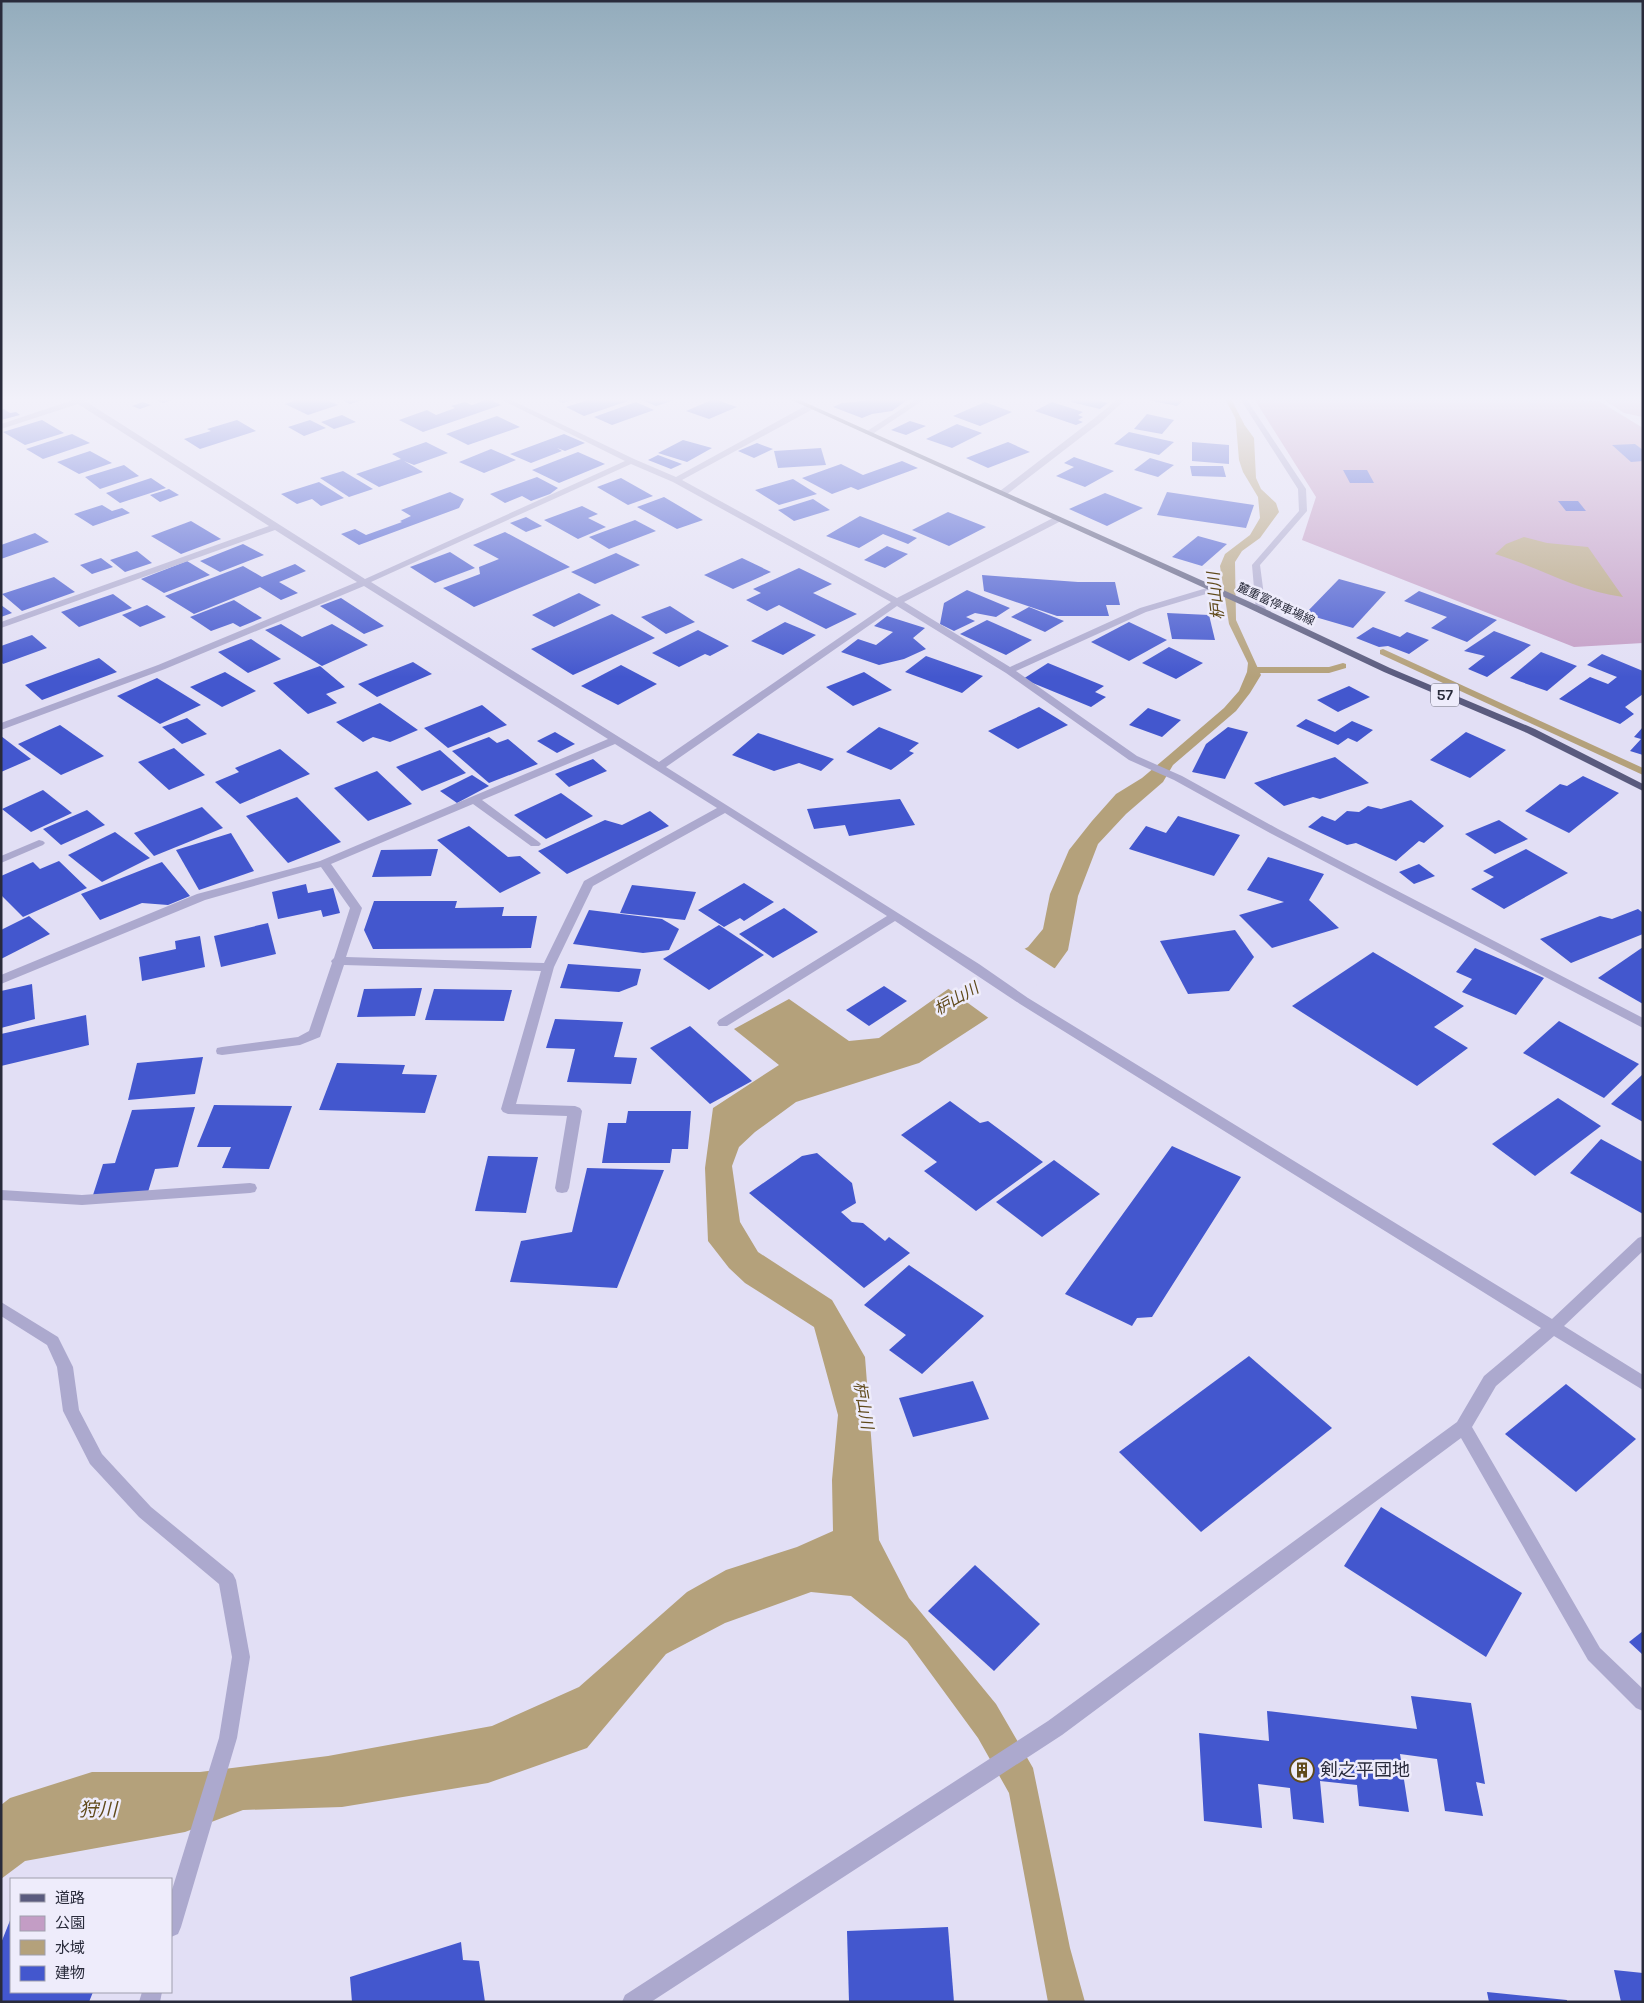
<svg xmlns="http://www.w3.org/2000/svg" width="1644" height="2003" font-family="'Space Grotesk','Noto Sans JP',sans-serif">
<rect width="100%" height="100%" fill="#e2dff5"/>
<g fill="#c39dc5">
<path d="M1253 397H1468L1498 399 1599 401 1643 428V643L1574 647 1302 540 1316 497Z"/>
<path d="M1600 397H1643V417L1624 413Z"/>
</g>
<g fill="#b4a17b">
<path d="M1235 412 1254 438 1256 478 1261 489 1276 503 1279 512 1260 538 1242 551 1235 562 1236 620 1261 675 1250 693 1236 711 1173 765 1163 782 1126 814 1098 844 1078 896 1068 950 1055 968 985 1020 919 1063 796 1102 755 1132 739 1147 732 1166 740 1222 758 1252 832 1300 865 1357 879 1540 909 1598 996 1704 1033 1768 1070 1948 1085 2002H1048L1009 1793 978 1738 907 1641 851 1596 811 1592 725 1623 666 1654 587 1748 488 1783 342 1807 243 1810 185 1832 25 1861 1 1879V1805L10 1798 92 1772H200L328 1756 492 1726 579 1687 687 1592 726 1570 797 1547 833 1531 832 1480 838 1415 814 1327 745 1283 729 1268 708 1241 705 1168 713 1108 779 1065 734 1029 789 999 849 1041 879 1038 951 987 1028 947 1043 929 1050 894 1069 850 1092 821 1116 794 1142 778 1168 756 1224 708 1239 691 1247 672 1248 663 1229 624 1220 566 1225 554 1250 535 1260 518 1258 497 1243 472 1239 460Z"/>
<path d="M1524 537 1547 543 1588 547 1623 597C1577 591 1538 567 1495 554L1506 544Z"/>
</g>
<path fill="#e2dff5" d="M1022 947 1057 970 990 1019 946 987Z"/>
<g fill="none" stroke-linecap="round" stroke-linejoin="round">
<g fill="#b4a17b" fill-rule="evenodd">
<path d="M1224 397H1230L1244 424 1243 425H1239Z"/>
<path d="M1383 649 1643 768V775L1380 654V650Z"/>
<path d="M1343 663 1346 664V668L1329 673H1252L1248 670 1252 667H1329Z"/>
</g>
</g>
<g fill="#4357ce">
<path d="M150 397H183L163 403Z"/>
<path d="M306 397H320L338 405 308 415 285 404Z"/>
<path d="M337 397H372L350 404Z"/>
<path d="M550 397H582L563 403Z"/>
<path d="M598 397H618L628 401 584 416 566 407Z"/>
<path d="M641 397H684L656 406 637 398Z"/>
<path d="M911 397 892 411 872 414 862 418 833 407 842 403Z"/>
<path d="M1078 397H1081L1108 403 1100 409 1071 402Z"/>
<path d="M1146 397H1187L1177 406 1143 399Z"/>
<path d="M489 399 501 405 423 432 399 420 427 410 436 415 455 408 451 406 465 402 472 405Z"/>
<path d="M714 399 737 407 709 419 686 411Z"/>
<path d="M143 402 151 405 140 409 132 406Z"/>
<path d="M636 402 654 410 612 425 594 417Z"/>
<path d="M985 402 1012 412 980 426 953 416Z"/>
<path d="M1052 402 1083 412 1078 415 1083 417 1078 420 1083 422 1076 425 1035 411Z"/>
<path d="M4 409 10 413 16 412 20 415 1 420V410Z"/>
<path d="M1147 414 1174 420 1162 434 1134 429Z"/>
<path d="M342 415 356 422 334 429 321 422Z"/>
<path d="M497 416 520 427 468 445 446 434Z"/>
<path d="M42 420 64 433 25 445 3 432Z"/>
<path d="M237 420 256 431 200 449 184 439 211 431 207 429Z"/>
<path d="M310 420 326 428 304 436 288 427Z"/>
<path d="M910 421 926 426 906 435 891 430Z"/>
<path d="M957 424 982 433 952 448 926 439Z"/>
<path d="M1129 432 1174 442 1159 455 1114 444Z"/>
<path d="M72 434 90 443 43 459 26 449Z"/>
<path d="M564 434 585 443 565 451 557 448 562 451 531 463 510 454Z"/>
<path d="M683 440 712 448 687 462 658 453Z"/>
<path d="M426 442 448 453 414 465 404 461 423 472 379 487 356 474 401 459 392 454Z"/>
<path d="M1008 442 1030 452 988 468 966 458Z"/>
<path d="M1192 442 1229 445V464L1192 461Z"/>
<path d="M757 443 773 449 754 458 738 451Z"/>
<path d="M1635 444 1643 450V461L1631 462 1612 445Z"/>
<path d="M821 448 826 465 778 468 774 451Z"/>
<path d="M491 449 516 460 484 473 459 462Z"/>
<path d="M90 451 112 463 79 474 57 462Z"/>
<path d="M578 452 605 464 559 483 532 470Z"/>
<path d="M658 455 682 464 671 469 648 460Z"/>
<path d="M1074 457 1114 471 1085 487 1056 476 1074 467 1064 463Z"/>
<path d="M1150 458 1174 465 1158 477 1134 470Z"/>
<path d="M902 461 918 468 858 490 851 487 832 494 802 478 841 464 863 475Z"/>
<path d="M124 465 139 476 100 489 85 477Z"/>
<path d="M1190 466H1223L1226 477 1192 476Z"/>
<path d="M1343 470H1367L1374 483H1350Z"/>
<path d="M343 471 373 489 349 497 320 478Z"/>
<path d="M537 477 558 488 550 494 531 501 522 496 505 503 490 494Z"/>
<path d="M151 478 166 488 120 503 106 493Z"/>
<path d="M621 478 653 496 628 505 597 487Z"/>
<path d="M793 479 817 494 779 505 755 490Z"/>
<path d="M319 482 344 498 321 506 312 499 297 504 281 494Z"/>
<path d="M169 489 179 495 160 502 150 495Z"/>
<path d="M450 492 464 499 459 508 359 545 341 534 355 529 366 535 402 522 400 521 411 516 401 510Z"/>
<path d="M1167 492 1254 505 1246 528 1157 515Z"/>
<path d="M1105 493 1143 508 1107 526 1069 509Z"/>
<path d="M664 497 703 520 677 529 637 507Z"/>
<path d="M813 499 830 510 794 521 778 510Z"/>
<path d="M1558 501H1578L1586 511H1566Z"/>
<path d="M102 505 112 511 122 508 130 513 93 526 74 514Z"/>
<path d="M582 506 598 514 588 518 606 527 578 539 544 520Z"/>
<path d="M948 512 986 527 949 546 912 530Z"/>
<path d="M860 516 917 538 908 544 883 534 859 548 826 536Z"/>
<path d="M526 517 542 526 526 532 510 523Z"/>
<path d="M635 520 656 531 609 549 589 537Z"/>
<path d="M191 521 221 539 181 554 151 536Z"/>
<path d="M505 532 570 567 474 607 443 588 480 574 479 567 499 559 473 545Z"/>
<path d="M35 533 49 542 1 559V545Z"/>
<path d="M1198 536 1227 544 1202 566 1172 557Z"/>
<path d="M243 544 264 555 220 572 200 561Z"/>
<path d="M887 546 908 554 885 568 864 560Z"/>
<path d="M137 551 152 563 125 572 110 560Z"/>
<path d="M450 552 475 568 435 583 410 567Z"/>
<path d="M616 553 640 565 595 584 571 572Z"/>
<path d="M101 558 113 567 92 574 80 565Z"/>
<path d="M742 558 771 572 733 589 704 575Z"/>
<path d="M187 561 210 575 164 593 141 579Z"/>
<path d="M295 564 306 571 279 582 298 593 281 600 260 587 194 614 165 596 243 566 262 577Z"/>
<path d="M799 568 832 584 813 593 857 614 826 629 779 605 767 611 746 600 761 593 753 589Z"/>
<path d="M982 575 1078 582H1115L1120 605H1106L1109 616H1057L984 591Z"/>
<path d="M54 577 75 592 22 611 2 594Z"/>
<path d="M1339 579 1386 592 1353 628 1305 614Z"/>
<path d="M967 590 1010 608 996 617 975 613 966 617 975 621 954 631 940 624 944 603Z"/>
<path d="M1419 591 1497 620 1467 642 1431 628 1447 617 1404 601Z"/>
<path d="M579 593 601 605 554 627 532 615Z"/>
<path d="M113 594 132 608 79 627 61 612Z"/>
<path d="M341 598 384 626 364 634 320 606Z"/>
<path d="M234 600 262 618 240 627 233 623 211 631 190 617Z"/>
<path d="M1 605 12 613 1 617Z"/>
<path d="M147 605 166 617 140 627 122 615Z"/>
<path d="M670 606 695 622 666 634 641 617Z"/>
<path d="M1029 607 1064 621 1045 632 1011 617Z"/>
<path d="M1167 613 1209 615 1215 640 1172 639Z"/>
<path d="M612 614 655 638 573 675 531 649Z"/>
<path d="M887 616 925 628 913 638 926 649 904 659 879 665 841 652 858 639 876 645 893 632 874 626Z"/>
<path d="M987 620 1032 640 1006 655 960 634Z"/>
<path d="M785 622 816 635 783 655 751 641Z"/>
<path d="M1129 622 1167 640 1129 661 1091 642Z"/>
<path d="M281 624 302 637 332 624 368 645 322 666 265 630Z"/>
<path d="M1373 627 1400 637 1407 632 1429 640 1409 654 1388 646 1379 647 1356 638Z"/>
<path d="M698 630 729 646 710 656 705 654 679 667 652 653Z"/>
<path d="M1494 631 1531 645 1487 677 1468 669 1485 656 1464 651Z"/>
<path d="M32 635 47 648 3 664 1 662V646Z"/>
<path d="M251 639 281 659 248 673 218 652Z"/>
<path d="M1169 647 1203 663 1176 679 1142 663Z"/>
<path d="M1541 652 1577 666 1547 691 1510 678Z"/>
<path d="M1602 654 1643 671V694L1625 707 1634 714 1620 724 1559 699 1590 677 1608 684 1617 677 1587 665Z"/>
<path d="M926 656 983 676 962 693 905 672Z"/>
<path d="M99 658 117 672 42 700 25 685Z"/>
<path d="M413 662 432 674 377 697 358 684Z"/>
<path d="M1048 663 1104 686 1095 692 1106 697 1091 707 1023 679Z"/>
<path d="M621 665 657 684 618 705 581 686Z"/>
<path d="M320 666 345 687 326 694 337 703 308 714 273 683Z"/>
<path d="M225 672 256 691 222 707 190 687Z"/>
<path d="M864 672 892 690 853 706 826 687Z"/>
<path d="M157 678 201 705 160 724 117 696Z"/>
<path d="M1349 686 1370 697 1338 712 1317 700Z"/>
<path d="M380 703 418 730 390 742 373 737 363 742 336 722Z"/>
<path d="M482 705 507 725 448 748 424 728Z"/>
<path d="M1039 707 1068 725 1018 749 988 731Z"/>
<path d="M1148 708 1181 720 1162 737 1129 725Z"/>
<path d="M187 718 207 734 182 744 162 727Z"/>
<path d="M1306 719 1335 732 1352 721 1373 730 1357 742 1348 738 1338 745 1296 726Z"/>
<path d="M60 725 104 756 61 775 18 744Z"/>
<path d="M879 727 919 743 909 751 914 753 891 770 846 752Z"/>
<path d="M1228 727 1248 732 1225 779 1192 772 1206 744Z"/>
<path d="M1643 727V755L1630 751 1641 739 1634 737Z"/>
<path d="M555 732 575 744 557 753 537 741Z"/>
<path d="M1466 732 1506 750 1470 778 1430 760Z"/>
<path d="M758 733 834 759 821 771 799 763 774 771 732 755Z"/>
<path d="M1 736 31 759 1 772Z"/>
<path d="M489 737 497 743 508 739 538 764 489 783 452 751Z"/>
<path d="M174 748 205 775 169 790 138 762Z"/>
<path d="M280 749 310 774 240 804 215 782 239 772 235 768Z"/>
<path d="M440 750 466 773 422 791 396 767Z"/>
<path d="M1335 757 1369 783 1320 799 1313 797 1284 806 1254 783Z"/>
<path d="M593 759 607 771 569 787 555 774Z"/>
<path d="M377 771 412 804 368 821 334 788Z"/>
<path d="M472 775 489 786 457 803 440 791Z"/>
<path d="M1583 776 1619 793 1569 833 1525 811 1560 784 1567 786Z"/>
<path d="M43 790 72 813 31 832 2 809Z"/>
<path d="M561 793 593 816 546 839 514 815Z"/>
<path d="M297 797 341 842 288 863 246 816Z"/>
<path d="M900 799 915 825 849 836 845 825 814 829 807 809Z"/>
<path d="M1411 800 1444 826 1424 843 1419 841 1396 861 1356 843 1347 845 1308 827 1322 816 1335 821 1347 811 1359 812 1368 806 1381 809Z"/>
<path d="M202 807 223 828 154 856 134 833Z"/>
<path d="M87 810 105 825 61 845 43 829Z"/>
<path d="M650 811 669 826 567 874 538 851 605 820 622 825Z"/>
<path d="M1178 816 1240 835 1214 876 1129 849 1146 826 1166 833Z"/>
<path d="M1499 820 1528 839 1495 854 1465 834Z"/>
<path d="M469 826 508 857 520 856 541 873 500 893 437 840Z"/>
<path d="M115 832 150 858 102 882 68 855Z"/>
<path d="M231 833 254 871 199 890 176 850Z"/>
<path d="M438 849 431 876 372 877 381 850Z"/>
<path d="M1526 849 1568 873 1504 909 1471 889 1494 877 1483 871Z"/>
<path d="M1268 857 1324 874 1309 900 1339 928 1272 948 1239 915 1284 902 1247 890Z"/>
<path d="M59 861 87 888 23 917 1 895V876L33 862 40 869Z"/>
<path d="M162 862 190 896 168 905 142 903 100 920 81 894Z"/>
<path d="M1419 864 1435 876 1414 884 1399 872Z"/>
<path d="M744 883 774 902 744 921 740 918 724 927 698 910Z"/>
<path d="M306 884 308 893 333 888 340 913 323 917 321 910 278 919 272 892Z"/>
<path d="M632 885 696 892 685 920 620 913Z"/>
<path d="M374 901H457L455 908 504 907 502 916H537L531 948 373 949 364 930Z"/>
<path d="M784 908 818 932 773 958 739 934Z"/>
<path d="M1638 909 1643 913V934L1571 963 1540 939 1600 916 1612 919Z"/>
<path d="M589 910 662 919 679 929 669 950 643 953 573 944Z"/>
<path d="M29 916 50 934 1 959V930Z"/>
<path d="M268 923 276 954 221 967 214 936Z"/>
<path d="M719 925 764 955 709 990 663 959Z"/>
<path d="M1235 930 1254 957 1229 991 1188 994 1160 941Z"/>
<path d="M200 936 205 967 142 981 139 957 176 949 175 941Z"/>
<path d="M1643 947V1004L1598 978Z"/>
<path d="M1475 948 1544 978 1516 1015 1462 992 1472 979 1456 972Z"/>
<path d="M1373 952 1464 1006 1434 1027 1468 1048 1417 1086 1292 1006Z"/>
<path d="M568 964 641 969 637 985 619 992 560 988Z"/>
<path d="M32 984 35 1019 1 1028V991Z"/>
<path d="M884 986 907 1001 869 1026 846 1010Z"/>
<path d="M422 988 415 1016 357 1017 364 989Z"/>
<path d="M434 989 512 990 504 1021 425 1020Z"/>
<path d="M86 1015 89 1045 1 1066V1034Z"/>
<path d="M555 1019 623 1022 614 1057 637 1058 631 1084 567 1082 575 1049 546 1048Z"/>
<path d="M1559 1021 1639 1064 1604 1098 1523 1053Z"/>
<path d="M690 1026 752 1081 710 1104 650 1048Z"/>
<path d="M203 1057 195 1094 128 1100 137 1063Z"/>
<path d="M337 1063 405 1065 402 1074 437 1075 425 1113 319 1110Z"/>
<path d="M1643 1074V1122L1611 1104Z"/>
<path d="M1558 1098 1601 1126 1535 1176 1492 1144Z"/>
<path d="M950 1101 980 1123 988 1121 1043 1162 976 1211 924 1171 937 1162 901 1135Z"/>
<path d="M214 1105 292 1106 269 1169 222 1168 231 1147H197Z"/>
<path d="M195 1107 178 1167 155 1169 148 1192 93 1195 103 1164 115 1163 132 1110Z"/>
<path d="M628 1111H691L688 1149H672L670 1163H602L608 1123H626Z"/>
<path d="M1601 1139 1643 1162V1214L1570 1173Z"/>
<path d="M1172 1146 1241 1177 1152 1317 1137 1318 1132 1326 1065 1294Z"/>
<path d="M817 1153 852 1183 856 1203 841 1212 852 1222 863 1223 885 1241 889 1237 910 1253 864 1288 749 1193 802 1156Z"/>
<path d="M488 1156 538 1157 526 1213 475 1211Z"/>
<path d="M1054 1160 1100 1194 1042 1237 996 1202Z"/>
<path d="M587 1168 664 1170 617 1288 510 1282 521 1241 572 1232Z"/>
<path d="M909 1265 984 1316 922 1374 889 1350 906 1335 864 1305Z"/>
<path d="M1249 1356 1332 1428 1201 1532 1119 1452Z"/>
<path d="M973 1381 989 1419 913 1437 899 1398Z"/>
<path d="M1566 1384 1636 1439 1576 1492 1505 1434Z"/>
<path d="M1381 1507 1522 1593 1486 1657 1344 1566Z"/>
<path d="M975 1565 1040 1624 994 1671 928 1611Z"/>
<path d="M1643 1631V1655L1629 1642Z"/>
<path d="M1411 1696 1471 1703 1485 1784 1476 1782 1483 1816 1445 1811 1437 1759 1400 1754 1409 1812 1359 1806 1357 1785 1320 1781 1324 1823 1293 1819 1290 1788 1258 1784 1262 1828 1204 1821 1199 1733 1269 1741 1267 1711 1417 1729Z"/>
<path d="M11 1918V1992H93L89 2002 1 2001V1943Z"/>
<path d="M948 1927 954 2002H849L847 1931Z"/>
<path d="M461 1942 463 1960 479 1961 485 2002H352L350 1977Z"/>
<path d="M1614 1970 1643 1973V2002H1621Z"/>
<path d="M1487 1992 1567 2000V2002H1489Z"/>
</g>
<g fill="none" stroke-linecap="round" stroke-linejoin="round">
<g fill="#aca9ce" fill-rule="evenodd">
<path d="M70 397 80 398 94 397 85 401 365 579 625 461 496 397H505L634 459 676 477 807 405H813V409L682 480 897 598 1055 517H1061V521L904 602 1010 667 1140 608 1210 587H1216V591L1146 612 1016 671 1137 756 1182 776 1278 829 1643 1018V1028L1270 833 1174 780 1129 760 1006 673 897 606 666 767 979 964 1028 998 1552 1319 1638 1238 1643 1236V1251L1564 1326 1643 1375V1390L1554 1336 1496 1386 1472 1427 1600 1648 1643 1689V1711L1636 1708 1588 1660 1461 1438 1062 1735 651 2002H622L625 1995 1048 1721 1457 1422 1484 1376 1541 1328 1020 1004 895 921 727 1026H719L717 1023 719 1020 887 916 725 813 593 886 554 967 516 1104 575 1106 580 1108 582 1111 569 1188 567 1192 562 1193 557 1192 555 1188 567 1116 508 1114 503 1112 501 1109 541 971 344 965 320 1037 300 1045 222 1055 217 1054 216 1051 217 1048 222 1047 298 1037 309 1031 332 963 331 961 334 958 350 908 321 867 205 900 1 984V975L197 894 320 861 608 739 364 586 165 669 1 730V723L158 665 357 582 275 530 1 628V622L269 526 78 404 1 429V424L73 400ZM631 464 673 482 891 602 659 762 371 582ZM615 744 717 808 584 881 544 963 346 957 362 908 331 864 473 804 531 846H539L541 844 539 842 482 800Z"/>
<path d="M920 397H928L871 435 864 433Z"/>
<path d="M1120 397H1128L1102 421 1006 495H1000V491L1096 417Z"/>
<path d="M1239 397H1245L1306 489 1307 511 1260 565 1266 611 1261 614 1256 611 1252 565 1299 511 1298 489Z"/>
<path d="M1524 397H1531L1537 404 1530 406Z"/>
<path d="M39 840 43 841 45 843 43 845 1 863V856Z"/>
<path d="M250 1183 255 1184 257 1188 255 1192 250 1193 82 1205 1 1200V1190L82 1195Z"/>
<path d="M1 1302 58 1337 73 1367 79 1410 102 1454 151 1507 233 1574 236 1580 250 1657 237 1738 181 1927 178 1934 171 1937V1893L219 1738 232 1657 219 1584 139 1517 90 1464 63 1411 57 1367 47 1345 1 1316Z"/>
<path d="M142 1992H162L160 2002H139Z"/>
</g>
<path fill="#5a5b7e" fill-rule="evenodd" d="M785 397H793L1250 602 1390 668 1535 729 1643 784V791L1527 733 1384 672 1244 606Z"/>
</g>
<linearGradient id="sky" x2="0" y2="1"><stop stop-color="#93acbc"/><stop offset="0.59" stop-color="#f2f1fa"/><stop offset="1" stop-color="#f2f1fa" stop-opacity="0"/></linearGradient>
<rect width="1644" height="677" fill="url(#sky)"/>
<defs>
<g id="building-ring" transform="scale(1.25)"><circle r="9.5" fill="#eeecfb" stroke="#604a1b" stroke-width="1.5"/><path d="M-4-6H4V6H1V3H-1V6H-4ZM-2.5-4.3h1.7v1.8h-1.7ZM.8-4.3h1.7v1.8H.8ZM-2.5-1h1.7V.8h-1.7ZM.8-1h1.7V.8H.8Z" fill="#604a1b"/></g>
</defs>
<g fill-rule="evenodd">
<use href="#building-ring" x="1302" y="1770"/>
</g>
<g text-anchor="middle" stroke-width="5" stroke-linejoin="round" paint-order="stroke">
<g font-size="12" fill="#292b3b" stroke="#eeecfb">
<text transform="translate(1276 604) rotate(25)" y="4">麓重富停車場線</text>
</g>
<rect fill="#eeecfb" stroke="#646575" stroke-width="1" x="1431" y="683.5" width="28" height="23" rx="4"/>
<g font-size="14" font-weight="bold" fill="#292b3b">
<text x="1445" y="700">57</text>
</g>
<g font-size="16" font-style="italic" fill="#604a1b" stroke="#eeecfb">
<text transform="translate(1215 596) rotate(-96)" y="6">枦山川</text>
<text transform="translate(956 998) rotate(-30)" y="6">枦山川</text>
<text transform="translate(864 1405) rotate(80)" y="6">枦山川</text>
</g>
<g font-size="18" fill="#292b3b" stroke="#eeecfb" text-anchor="start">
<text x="1320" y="1776">剣之平団地</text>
</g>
<g font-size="19" font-style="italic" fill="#604a1b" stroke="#eeecfb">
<text x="98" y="1816">狩川</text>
</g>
</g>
<rect width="1644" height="2003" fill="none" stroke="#292b3b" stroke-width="5"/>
<rect x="10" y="1878" width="162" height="115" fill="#eeecfb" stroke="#9f9fae"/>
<rect x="20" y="1894" width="25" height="8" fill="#5a5b7e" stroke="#9f9fae"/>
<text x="55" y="1903" font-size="15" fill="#292b3b">道路</text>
<rect x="20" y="1916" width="25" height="15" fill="#c39dc5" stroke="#9f9fae"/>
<text x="55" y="1928" font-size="15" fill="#292b3b">公園</text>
<rect x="20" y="1940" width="25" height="15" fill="#b4a17b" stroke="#9f9fae"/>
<text x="55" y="1953" font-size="15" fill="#292b3b">水域</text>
<rect x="20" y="1966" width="25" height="15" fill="#4357ce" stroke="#9f9fae"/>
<text x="55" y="1978" font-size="15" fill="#292b3b">建物</text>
</svg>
